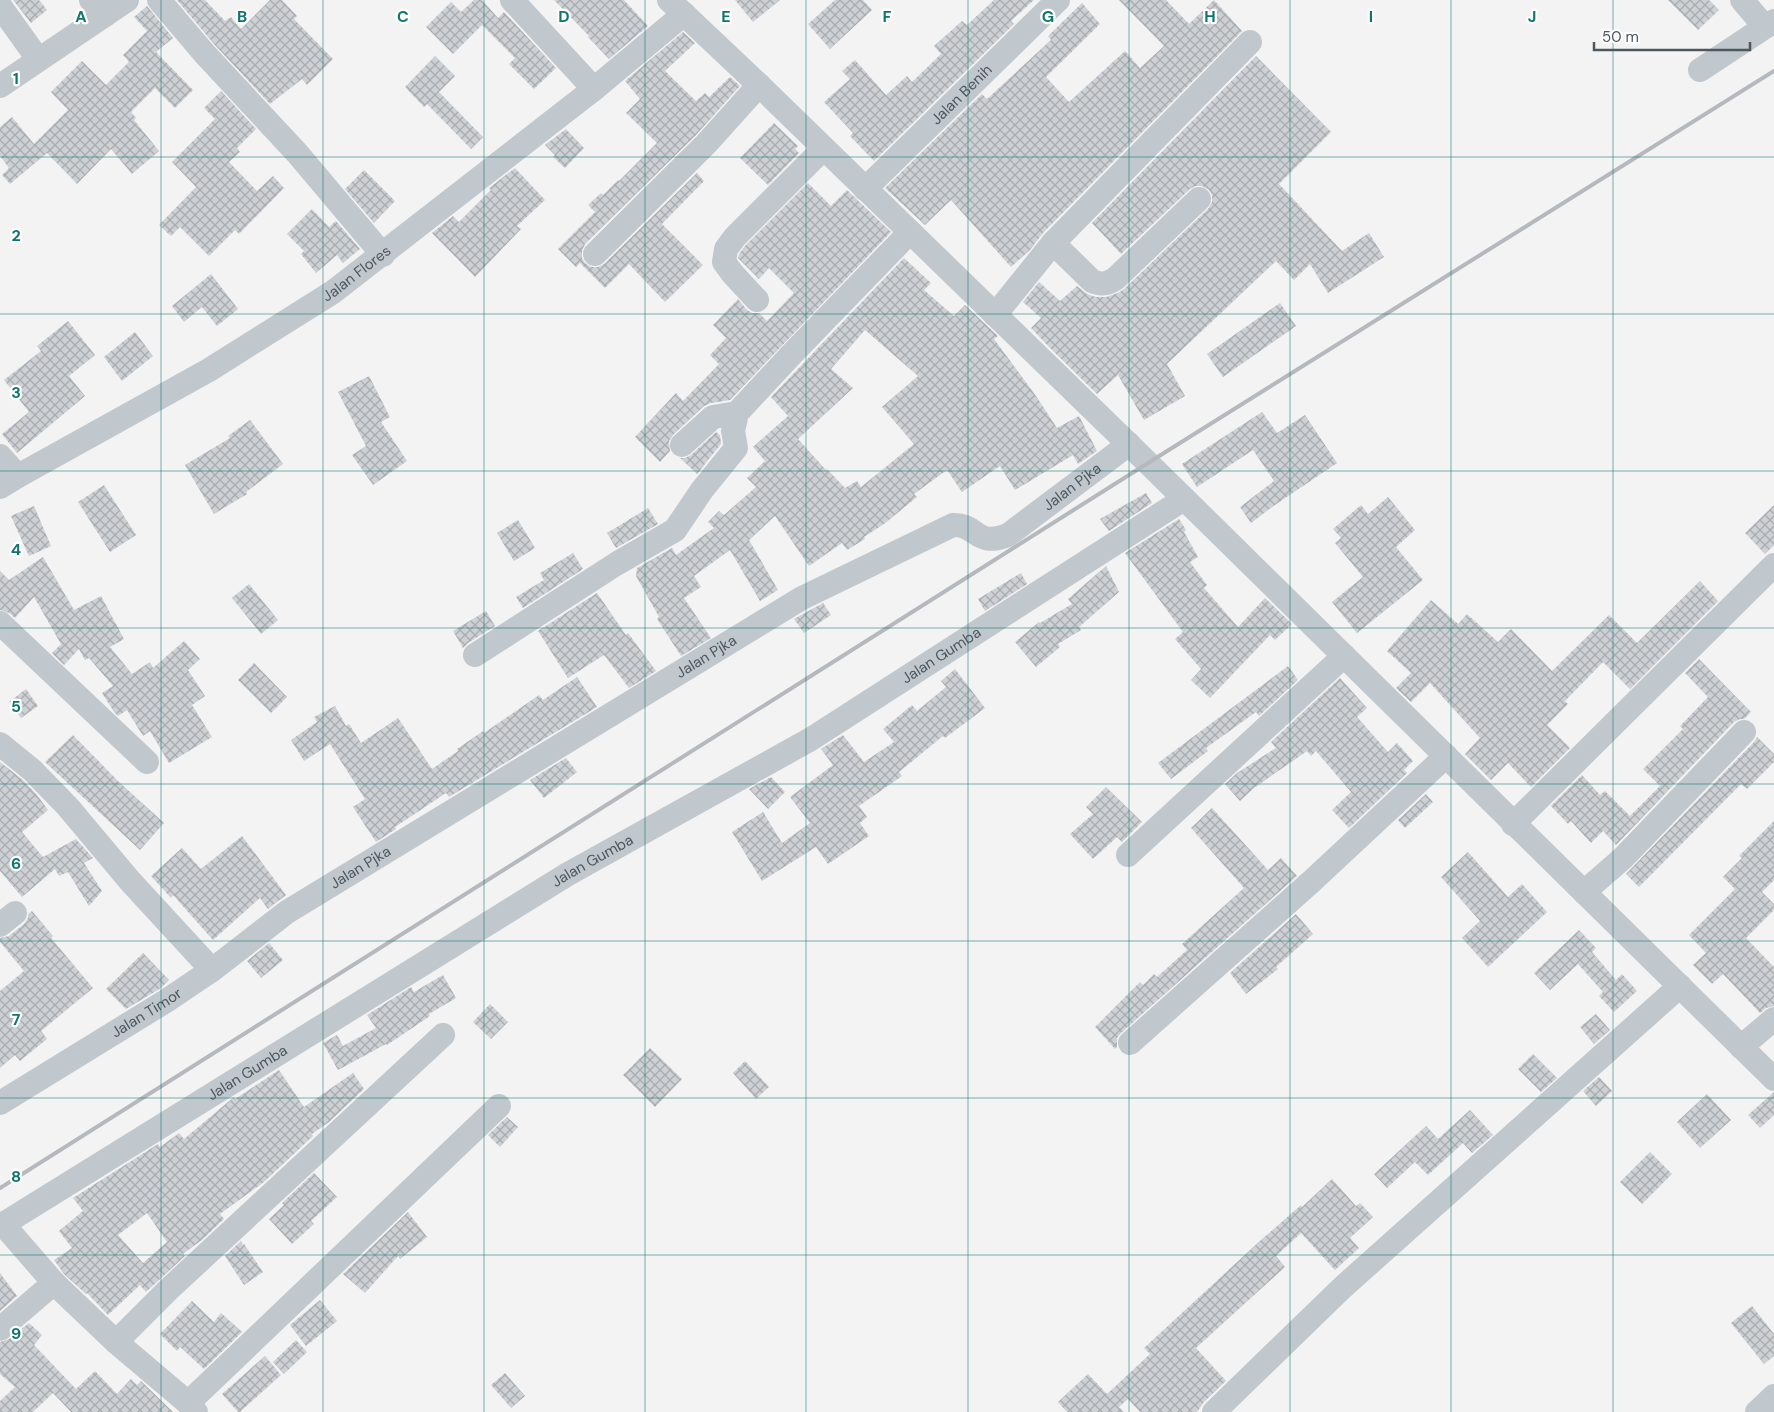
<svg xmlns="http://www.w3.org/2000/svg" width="1774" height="1412" font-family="'DM Sans',sans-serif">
<defs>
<pattern id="building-cross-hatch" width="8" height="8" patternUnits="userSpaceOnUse" patternTransform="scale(1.25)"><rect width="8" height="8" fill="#cdd0d4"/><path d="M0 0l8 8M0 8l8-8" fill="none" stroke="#a9acaf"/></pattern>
</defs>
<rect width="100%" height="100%" fill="#f4f3f3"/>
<g fill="url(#building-cross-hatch)" fill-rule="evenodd">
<path d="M13 0H39L47 10 31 23Z"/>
<path d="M177 0H205L225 21 231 17 241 29 270 0H282L297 16 294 19 333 59 307 85 302 79 270 104 214 44Z"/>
<path d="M474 0H482L498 18 504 12 556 68 534 89 509 64 515 58 482 25 453 54 426 27 451 2 461 12Z"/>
<path d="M554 0H624L648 26 609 59 588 37 589 36Z"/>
<path d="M735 0H780L753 22Z"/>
<path d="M835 0H863L872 10 830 49 808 24Z"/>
<path d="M994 0H1034L1011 21 1014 24 874 161 850 136 853 133 824 102 850 79 842 71 855 60 886 95 907 76 912 82 941 54 934 46 962 21 967 25Z"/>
<path d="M1119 0H1166L1189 24 1214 0 1242 31 1043 233 1030 250 1011 267 951 200 925 225 885 188 982 94 987 99 1051 40 1048 36 1082 3 1100 24 1046 77 1069 102 1125 51 1140 68 1164 46Z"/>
<path d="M1668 0H1709L1719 10 1698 30Z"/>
<path d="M147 6 173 38 156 52 193 90 175 108 155 88 131 112 136 118 134 120 159 151 132 174 111 149 77 184 47 153 10 184 2 175 9 168 0 156V127L12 117 34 144 68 110 51 92 82 61 106 85 129 62 123 55 147 31 134 17Z"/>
<path d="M683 32 695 43 665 71 696 101 705 93 709 97 730 77 740 86 696 135 585 244 582 251V258L585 263 591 267H598L604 264 697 173 704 181 662 224 703 265 665 302 629 264 605 288 580 263 576 267 558 249 595 212 588 205 601 193 603 195 618 180 619 181 657 143 626 113 640 99 625 81Z"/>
<path d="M435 56 455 76 439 92 483 137 471 149 427 104 424 107 405 87Z"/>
<path d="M1256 56 1331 132 1279 184 1342 251 1369 233 1384 257 1328 293 1310 264 1294 280 1276 261 1167 364 1185 396 1144 420 1118 375 1097 394 1051 349 1031 328 1041 318 1023 302 1039 282 1060 301 1077 286 1087 294 1096 297H1106L1118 293 1124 289 1208 209 1212 202V195L1209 190 1202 186H1195L1190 189 1121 254 1092 223Z"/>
<path d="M221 91 256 129 237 148 240 152 229 162 257 191 273 176 284 188 239 234 235 230 209 256 180 227 171 236 159 225 196 187 172 162 215 119 204 108Z"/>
<path d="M774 123 798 146 795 149 799 153 768 185 740 158Z"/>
<path d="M566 129 584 148 565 168 553 157 555 155 545 145Z"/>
<path d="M515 168 545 200 517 226 521 229 475 277 432 233 453 216 459 222 491 190 489 188Z"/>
<path d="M364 170 395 201 374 223 345 189Z"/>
<path d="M808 183 831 206 847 190 891 232 730 400 711 403 704 406 673 435 669 441 670 451 660 462 635 437 676 393 683 401 719 364 710 355 726 338 713 325 738 299 747 310 752 313H759L767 321 794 293 769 268 759 279 738 258 739 254 745 246Z"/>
<path d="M312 209 329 227 336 221 360 249 343 263 337 255 316 273 301 254 304 251 287 234Z"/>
<path d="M904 258 931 283 924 290 954 316 965 305 998 336 994 339 1036 396 1057 428 1079 416 1097 451 1078 464 1073 455 1015 490 1000 466 962 492 947 470 914 494 917 497 884 524 864 537 865 539 847 550 842 543 809 566 775 516 749 540 778 590 760 601 730 550 694 576 701 587 684 598 711 638 681 656 657 619 659 617 636 576 637 568 672 548 676 555 714 528 708 522 719 511 724 515 756 487 747 478 765 461 753 447 788 416 771 397ZM865 330 918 376 882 407 914 444 861 487 857 481 845 488 827 469 826 470 798 439 853 388 831 369Z"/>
<path d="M211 274 238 309 217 326 202 307 184 322 172 306Z"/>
<path d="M1280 303 1296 326 1223 377 1207 354Z"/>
<path d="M68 321 95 355 69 376 85 396 17 453 2 434 29 412 4 380 41 351 37 346Z"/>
<path d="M135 332 153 356 122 381 104 357Z"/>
<path d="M369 376 390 417 381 422 407 461 373 485 352 455 366 446 338 392Z"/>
<path d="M1262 412 1277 433 1305 415 1337 463 1272 507 1251 523 1240 507 1274 481 1253 450 1197 487 1182 464Z"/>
<path d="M250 420 283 464 246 492 247 494 214 514 185 465 230 438 228 436Z"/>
<path d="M716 432 720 435 721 444 697 474 680 458H685L691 455Z"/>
<path d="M104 485 136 535 110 552 78 502Z"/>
<path d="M1146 493 1152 503 1109 531 1100 519Z"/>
<path d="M1388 497 1415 530 1396 547 1423 580 1357 633 1332 602 1363 577 1335 543 1341 538 1333 529 1361 505 1368 514Z"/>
<path d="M1774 505V545L1765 554 1745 533Z"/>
<path d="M34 506 51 546 29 556 11 516Z"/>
<path d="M648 508 658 524 616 548 607 533Z"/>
<path d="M1179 519 1186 530 1184 532 1198 557 1190 562 1207 585 1204 588 1238 627 1265 598 1292 624 1275 640 1270 635 1210 698 1191 680 1201 669 1175 639 1183 632 1125 553Z"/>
<path d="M518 520 535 548 514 561 497 533Z"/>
<path d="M573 553 583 569 523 608 516 597 544 580 540 573Z"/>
<path d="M43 557 74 610 101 596 124 639 110 647 132 674 150 662 153 668 184 641 200 659 188 670 205 696 192 705 212 737 169 763 150 731 143 736 127 710 118 716 114 712 102 693 113 686 89 658 85 660 79 649 64 665 52 653 61 644 34 597 15 618 9 613 0 610V571L9 580Z"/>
<path d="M1106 566 1119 592 1079 627 1081 630 1058 644 1060 647 1036 667 1015 642 1039 622 1040 623 1072 604 1068 599Z"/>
<path d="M1021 573 1027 584 985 611 978 599Z"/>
<path d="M1700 581 1718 601 1630 689 1603 662 1565 701 1568 704 1547 725 1570 748 1531 787 1508 763 1491 780 1465 754 1480 738 1430 683 1411 702 1396 688 1411 673 1387 651 1431 600 1458 624 1467 614 1498 642 1511 629 1552 671 1609 615 1637 643Z"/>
<path d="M249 584 278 620 261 634 232 598Z"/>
<path d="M597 593 626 635 628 633 656 671 629 688 604 655 568 678 538 631Z"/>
<path d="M823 603 831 615 804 633 794 619Z"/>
<path d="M486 611 495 626 468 643 463 648 453 631Z"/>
<path d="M1699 659 1751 712 1744 719H1740L1734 722 1616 845 1603 831 1591 843 1571 821 1568 824 1551 806 1582 775 1600 795 1605 791 1630 816 1660 786 1643 769 1683 729 1680 726 1708 697 1685 673Z"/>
<path d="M254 663 287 697 271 713 238 680Z"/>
<path d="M1288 666 1298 680 1259 716 1256 712 1206 748 1208 751 1171 779 1158 763Z"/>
<path d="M955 669 985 708 945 738 943 736 899 772 902 776 859 806 867 817 860 823 869 836 828 864 816 847 762 881 732 832 763 812 782 843 810 823 790 797 833 765 821 749 843 735 864 762 894 742 883 729 912 705 917 711 946 687 941 681Z"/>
<path d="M577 677 597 707 449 797 446 793 395 827 396 829 376 842 353 807 365 799 330 744 304 761 291 740 317 722 314 717 335 706 346 726 349 724 361 743 398 718 432 769 458 751 457 749 483 731 484 733 539 695 543 700Z"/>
<path d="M1340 678 1367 708 1357 717 1388 752 1397 743 1413 761 1404 770 1407 773 1349 828 1332 810 1351 792 1316 751 1311 756 1307 751 1254 788 1240 801 1225 784 1237 773 1276 748 1271 742Z"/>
<path d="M26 689 38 706 21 718 9 702Z"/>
<path d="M73 735 119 782 164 823 140 850 45 762Z"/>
<path d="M1757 737 1774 754V762L1747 789 1741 784 1639 887 1626 874 1754 742Z"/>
<path d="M566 758 577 772 544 798 530 780Z"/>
<path d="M0 762 23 780 37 795 48 810 22 832 43 857 76 839 93 858 84 863 102 891 89 906 68 872 59 876 55 869 22 897 0 871Z"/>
<path d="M771 777 785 792 768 809 749 789Z"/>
<path d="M1106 787 1142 822 1122 842 1117 837 1093 859 1070 834 1093 814 1086 807Z"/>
<path d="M1426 794 1433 802 1405 828 1398 820Z"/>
<path d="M1212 808 1268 870 1281 858 1297 876 1121 1033 1117 1038V1047L1115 1049 1095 1027 1140 982 1143 985 1154 974 1157 977 1187 950 1182 944 1244 888 1191 828Z"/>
<path d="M1774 821V880L1762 892 1774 904V910L1746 938 1774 967V1006L1766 1008 1760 1013 1723 974 1712 984 1693 965 1706 953 1689 935 1735 889 1723 877 1742 858 1739 856Z"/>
<path d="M242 836 286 895 268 909 260 898 213 940 173 895 171 898 151 876 182 848 201 869Z"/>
<path d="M1468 852 1508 897 1522 884 1547 912 1488 967 1462 938 1480 921 1441 877Z"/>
<path d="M32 911 53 936 51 938 93 988 41 1031 47 1039 20 1061 15 1055 0 1068V991L24 971 0 942V938L9 936 24 924 28 918V914Z"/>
<path d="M1296 914 1313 934 1276 967 1278 969 1246 994 1230 973Z"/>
<path d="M1579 930 1596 948 1592 952 1616 980 1622 974 1637 991 1614 1012 1599 996 1603 992 1578 964 1550 990 1534 973Z"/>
<path d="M269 943 283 960 261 978 247 961Z"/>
<path d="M143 953 169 980 161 988 126 1009 106 989Z"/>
<path d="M443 975 456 998 429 1014 430 1016 387 1045 386 1044 338 1070 323 1043 337 1035 343 1046 376 1028 367 1015 411 987 414 992Z"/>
<path d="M490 1004 508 1022 491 1039 473 1022Z"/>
<path d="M1596 1014 1610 1030 1594 1044 1580 1027Z"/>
<path d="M650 1048 682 1079 655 1107 623 1075Z"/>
<path d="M1533 1054 1557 1078 1541 1092 1518 1069Z"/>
<path d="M745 1061 769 1087 756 1099 733 1073Z"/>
<path d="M279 1070 304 1107 353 1073 364 1089 329 1122 312 1134 313 1136 264 1182 220 1214 224 1219 203 1239 183 1254 185 1256 146 1292 140 1285 108 1315 87 1293 86 1294 64 1274 54 1260 72 1248 59 1231 83 1211 73 1198 158 1144 160 1147 179 1133 184 1139 234 1097 235 1099ZM147 1213 167 1242 143 1263 118 1235Z"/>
<path d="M1599 1077 1612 1091 1596 1106 1583 1091Z"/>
<path d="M1774 1092V1115L1760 1128 1748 1115Z"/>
<path d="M1707 1094 1731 1120 1700 1148 1677 1122Z"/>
<path d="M1470 1110 1493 1135 1472 1153 1463 1143 1428 1175 1415 1162 1387 1188 1374 1174 1426 1126 1438 1139Z"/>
<path d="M507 1117 518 1127 500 1147 488 1135Z"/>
<path d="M1650 1152 1672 1174 1642 1204 1620 1182Z"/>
<path d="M314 1173 337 1197 311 1221 314 1224 292 1244 269 1219 284 1205 282 1203Z"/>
<path d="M1332 1179 1356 1206 1360 1203 1373 1217 1350 1238 1359 1248 1335 1270 1301 1233 1276 1256 1285 1267 1196 1348 1226 1381 1204 1402 1197 1412H1140L1128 1399 1119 1407 1124 1412H1067L1058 1402 1088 1374 1107 1394 1150 1354 1144 1348 1261 1240 1301 1205 1302 1207Z"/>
<path d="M408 1212 427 1237 400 1259 398 1256 365 1293 343 1274Z"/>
<path d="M241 1241 243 1245 244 1244 263 1272 244 1285 225 1256Z"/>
<path d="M0 1273 17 1296 0 1311Z"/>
<path d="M320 1300 337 1321 306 1346 290 1325Z"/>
<path d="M192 1301 214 1322 221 1313 242 1332 204 1369 180 1347 177 1351 160 1334Z"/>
<path d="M1752 1306 1774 1334V1356L1764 1364 1731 1323Z"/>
<path d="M29 1323 42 1335 34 1345 76 1389 95 1371 117 1394 131 1379 137 1385 141 1381 173 1412H71L53 1393 33 1412H0V1401L15 1387 0 1374V1342L9 1339Z"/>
<path d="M296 1340 307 1352 284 1374 273 1362Z"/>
<path d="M265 1356 281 1375 240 1412H238L222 1394Z"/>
<path d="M505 1373 525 1396 511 1408 491 1385Z"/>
</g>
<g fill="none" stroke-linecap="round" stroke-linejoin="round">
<g stroke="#c0c7cd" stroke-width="24">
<path d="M91 0 105 15"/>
<path d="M159 0 204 53 297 153 383 255"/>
<path d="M512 0 594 89"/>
<path d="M669 0 759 85 1148 463 1774 1079"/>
<path d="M1742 0 1765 27"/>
<path d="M0 6 38 59"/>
<path d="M1700 70 1774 21"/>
<path d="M0 86 127 0"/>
<path id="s1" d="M865 189 1058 0"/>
<path d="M1053 243 1092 281C1101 285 1107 284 1115 279L1199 199"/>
<path d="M595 254 706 144 759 85"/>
<path d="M757 300 732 273 724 262 726 249 735 237 823 149"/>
<path d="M995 315 1053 243 1250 42"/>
<path d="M682 445 713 417 737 413"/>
<path d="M0 456 18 476"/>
<path id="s2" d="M0 487 18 476 209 370 333 292 594 89 684 14"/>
<path d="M0 623 147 762"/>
<path d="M475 655 616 564 675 530 702 490 736 448 733 431 737 413 790 356 910 232"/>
<path d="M0 744 32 770 68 807 130 881 212 970"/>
<path d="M1513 824 1774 565"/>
<path d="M1128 855 1344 656"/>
<path d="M1584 892 1623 858 1744 732"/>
<path d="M0 925 15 913"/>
<path d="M1130 1043 1312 881 1446 756"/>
<path d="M1741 1047 1774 1019"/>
<path id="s3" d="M0 1103 166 1001 212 970 287 912 802 598 953 525C978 524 975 548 1008 535L1129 444"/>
<path d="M3 1224 54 1283 116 1342 188 1403 196 1412"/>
<path id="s4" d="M0 1226 568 874 811 739 1184 499"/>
<path d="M0 1329 54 1283"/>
<path d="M116 1342 168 1290 443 1035"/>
<path d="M188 1403 499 1106"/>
<path d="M1214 1412 1343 1287 1680 986"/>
<path d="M1757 1412 1774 1396"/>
</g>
<path stroke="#b5b8bc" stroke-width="4" d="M0 1188 1148 463 1774 71"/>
</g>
<path fill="none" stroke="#0f766e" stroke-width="1" stroke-opacity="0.55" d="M161 0V1412M323 0V1412M484 0V1412M645 0V1412M806 0V1412M968 0V1412M1129 0V1412M1290 0V1412M1451 0V1412M1613 0V1412M0 157H1774M0 314H1774M0 471H1774M0 628H1774M0 784H1774M0 941H1774M0 1098H1774M0 1255H1774"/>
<g text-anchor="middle" stroke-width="4.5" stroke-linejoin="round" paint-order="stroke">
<g font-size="15" fill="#4c575e" stroke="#fff">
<text dy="5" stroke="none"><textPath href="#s1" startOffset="135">Jalan Benih</textPath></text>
<text dy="5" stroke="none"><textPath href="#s2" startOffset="416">Jalan Flores</textPath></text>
<text dy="5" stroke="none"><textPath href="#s3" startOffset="1255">Jalan Pjka</textPath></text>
<text dy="5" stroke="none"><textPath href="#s4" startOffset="1101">Jalan Gumba</textPath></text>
<text dy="5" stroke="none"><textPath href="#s3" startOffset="836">Jalan Pjka</textPath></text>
<text dy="5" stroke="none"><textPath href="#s4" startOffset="696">Jalan Gumba</textPath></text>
<text dy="5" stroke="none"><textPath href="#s3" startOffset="431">Jalan Pjka</textPath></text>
<text dy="5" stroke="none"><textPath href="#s3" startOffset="172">Jalan Timor</textPath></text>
<text dy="5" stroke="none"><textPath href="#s4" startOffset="291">Jalan Gumba</textPath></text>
</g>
</g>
<g font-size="16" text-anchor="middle" font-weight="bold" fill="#0f766e" stroke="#fff" stroke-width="4.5" stroke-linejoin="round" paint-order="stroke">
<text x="81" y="22">A</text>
<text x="242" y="22">B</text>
<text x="403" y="22">C</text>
<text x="564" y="22">D</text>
<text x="726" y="22">E</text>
<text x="887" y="22">F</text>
<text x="1048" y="22">G</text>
<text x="1210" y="22">H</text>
<text x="1371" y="22">I</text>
<text x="1532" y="22">J</text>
<text x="16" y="84">1</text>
<text x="16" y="241">2</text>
<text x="16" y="398">3</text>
<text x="16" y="555">4</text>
<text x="16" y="712">5</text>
<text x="16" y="869">6</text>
<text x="16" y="1025">7</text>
<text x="16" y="1182">8</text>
<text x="16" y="1339">9</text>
</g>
<path d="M1594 42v8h156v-8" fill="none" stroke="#4c575e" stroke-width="2.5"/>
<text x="1602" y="42" font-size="15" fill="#4c575e" stroke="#ffffff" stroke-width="4" paint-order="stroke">50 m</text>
</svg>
